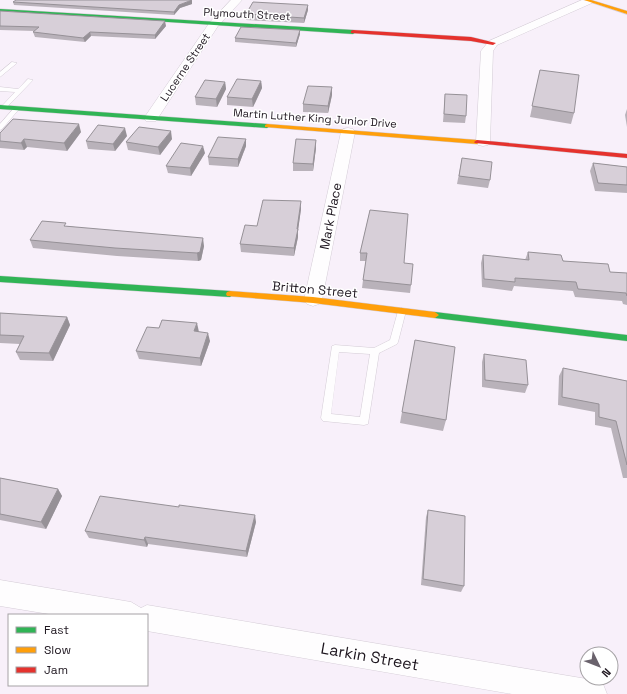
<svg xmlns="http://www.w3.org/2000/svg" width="627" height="694" font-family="'Space Grotesk',sans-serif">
<rect width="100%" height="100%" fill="#f8f0fa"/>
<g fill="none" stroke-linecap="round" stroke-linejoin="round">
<g stroke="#d4ccd6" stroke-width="1">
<g id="lane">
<path d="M12 62 17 63 0 77V72Z"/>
<path d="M28 79 33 80 6 108H2V106L15 92 0 91V87L18 89Z"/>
<path d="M15 107 20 108 2 129 0 130V124Z"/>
<path d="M402 308 406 311 398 342 397 344 379 353 368 424 364 425 323 421 321 418 332 346 335 345 374 348 390 340 398 311ZM339 352 370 354 360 417 331 414Z"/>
</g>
</g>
<g stroke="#d4ccd6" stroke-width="1">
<g id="street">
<path d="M231 0H242L218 26 156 121H146L144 118 210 22Z"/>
<path d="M582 0 593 1 592 3 497 45 493 51 490 142 488 145 483 146 478 145 476 142 481 51 489 41Z"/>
<path d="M348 128 353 129 355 132 322 300 319 304 313 306 307 304 304 300 341 132 343 129Z"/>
<path d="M0 580 131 602 141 608 147 605 593 680 603 684 607 694H512L147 631V615H55L0 606Z"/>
</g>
</g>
<g stroke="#d4ccd6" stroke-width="1">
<g id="fast">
<path d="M0 9 353 30 356 32 353 34 0 11Z"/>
<path d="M0 105 267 124 270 126 267 128 0 109Z"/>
<path d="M0 276 230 291 234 294 230 297 0 282Z"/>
<path d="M435 312 627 335V341L435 318 431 315Z"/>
</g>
</g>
<g stroke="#d4ccd6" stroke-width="1">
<g id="slow">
<path d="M584 0H591L627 11V14Z"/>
<path d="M267 124 477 140 480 142 477 144 265 127V125Z"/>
<path d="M230 291 313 297 435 312 439 315 435 318 313 303 227 296 226 294 227 292Z"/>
</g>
</g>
<g stroke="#d4ccd6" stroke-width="1">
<g id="jam">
<path d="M353 30 471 37 496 43 493 45 471 41 351 33V31Z"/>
<path d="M477 140 627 154V158L475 143 474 142Z"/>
</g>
</g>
<use href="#lane" fill="#fefdfe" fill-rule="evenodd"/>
<use href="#street" fill="#fefdfe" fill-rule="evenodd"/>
<use href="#fast" fill="#30b455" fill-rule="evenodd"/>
<use href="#slow" fill="#ff9f0a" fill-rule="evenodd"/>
<use href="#jam" fill="#e5322d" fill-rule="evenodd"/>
</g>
<g fill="#b9b2ba">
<path d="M13 2 192 4 180 8 174 15 14 5Z"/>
<path d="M308 5V10L304 23 246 20V14Z"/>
<path d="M0 11 166 26 155 39 91 36 85 42 35 37 33 32 35 31 0 30Z"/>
<path d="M300 34 296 47 235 42V38Z"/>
<path d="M540 70 574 113 571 124 530 117Z"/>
<path d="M261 81 262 88 253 107 227 105V97Z"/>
<path d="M225 82 226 89 217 107 196 105 195 97Z"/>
<path d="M332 87V95L328 113 303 112V104Z"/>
<path d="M445 94 466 116 465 123 443 122Z"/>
<path d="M627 109V127L625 115Z"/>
<path d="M81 132 67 151 27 147 24 150 0 148V133Z"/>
<path d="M127 136 115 151 88 149 86 141Z"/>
<path d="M172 139 160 155 128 150 126 142Z"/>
<path d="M246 139V146L238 167 209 165 208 157Z"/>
<path d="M316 140V148L313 171H293V163Z"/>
<path d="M205 153 191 176 168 173 166 166Z"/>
<path d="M462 158 490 180 488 188 457 184Z"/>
<path d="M593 163 627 167V193L595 191 590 171Z"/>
<path d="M301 209 298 229V237L294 256 241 252 240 244 257 226Z"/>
<path d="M370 210 404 263 411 285 410 293 362 288 363 280 366 261H360V253Z"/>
<path d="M68 226 204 246 201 260 198 261 117 256 33 248 30 240Z"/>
<path d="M528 252 610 272 627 273V305L623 304 622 301 575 297 573 291 514 286 512 291 482 287 481 263 483 255 525 260Z"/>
<path d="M0 313 67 317 70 325 53 361 20 360 16 352 20 344 0 343Z"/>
<path d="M199 332 210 341 201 366 139 359 136 351Z"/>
<path d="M415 340 446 420 443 431 400 423Z"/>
<path d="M484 354 528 385 525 393 482 387V362Z"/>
<path d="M563 368 627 381V478H623L611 428 595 425V412L558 405 559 376Z"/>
<path d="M0 478 58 489 62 496 46 529 0 520Z"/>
<path d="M428 510 464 586 461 592 421 585 426 517Z"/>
<path d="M256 522 247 557 148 544 147 547 89 538 85 531Z"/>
</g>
<g fill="#969197">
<path d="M192 0V4L180 8 174 15V12L179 5Z"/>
<path d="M308 5V10L304 23V18Z"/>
<path d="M165 21 166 26 155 39V35Z"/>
<path d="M300 30V34L296 47V43Z"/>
<path d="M90 32 91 36 85 42 83 38Z"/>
<path d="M261 81 262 88 253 107 252 99Z"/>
<path d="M225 82 226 89 217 107 216 99Z"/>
<path d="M332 87V95L328 113V106Z"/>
<path d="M79 124 81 132 67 151 64 143Z"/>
<path d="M125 128 127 136 115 151 113 144Z"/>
<path d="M171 131 172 139 160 155 158 147Z"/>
<path d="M24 139 27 147 24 150 21 143Z"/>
<path d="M246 139V146L238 167V159Z"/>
<path d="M316 140V148L313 171V164Z"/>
<path d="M203 146 205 153 191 176 190 168Z"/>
<path d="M301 201V209L298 231V229V237L294 256V248Z"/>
<path d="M203 238 204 246 201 260 198 261 197 253Z"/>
<path d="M67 317 70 325 53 361 49 353Z"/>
<path d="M197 323 199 332 194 331Z"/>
<path d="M208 333 210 341 201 366 200 358Z"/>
<path d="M58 489 62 496 46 529 41 522Z"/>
<path d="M255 515 256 522 247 557 246 551Z"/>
<path d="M145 537 148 544 147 547 144 540Z"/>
</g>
<g fill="#d7cfd8" stroke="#969197">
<path d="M16 0H192L179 5 174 12 13 2Z"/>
<path d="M253 2 308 5 304 18 246 14Z"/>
<path d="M0 11 165 21 155 35 90 32 83 38 33 32 39 27 0 26Z"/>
<path d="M241 27 300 30 296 43 235 38Z"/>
<path d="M540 70 579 75 574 113 532 106Z"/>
<path d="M237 79 261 81 252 99 227 97Z"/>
<path d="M205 80 225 82 216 99 195 97Z"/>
<path d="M308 86 332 87 328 106 303 104Z"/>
<path d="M445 94 467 95 466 116 444 114Z"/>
<path d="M13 119 79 124 64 143 24 139 21 143 0 141V133Z"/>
<path d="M98 125 125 128 113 144 86 141Z"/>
<path d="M139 127 171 131 158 147 126 142Z"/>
<path d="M218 137 246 139 238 159 208 157Z"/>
<path d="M296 139 316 140 313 164 293 163Z"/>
<path d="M181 143 203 146 190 168 166 166Z"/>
<path d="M462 158 492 162 490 180 459 176Z"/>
<path d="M593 163 627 167V185L598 183Z"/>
<path d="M263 200 301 201 297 229H298L294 248 240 244 245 225 257 226Z"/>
<path d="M370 210 408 214 404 263 413 264 411 285 363 280 367 253H360Z"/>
<path d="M42 221 66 223 64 226 203 238 200 252 197 253 115 248 30 240Z"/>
<path d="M528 252 561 255 563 261 608 264 610 272 627 273V296L626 293 578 289 576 282 515 278V282L484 279 483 255 529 260Z"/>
<path d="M0 313 67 317 49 353 16 352 24 336 0 335Z"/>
<path d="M162 320 197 323 194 331 208 333 200 358 136 351 147 327 159 328Z"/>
<path d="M415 340 455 347 446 420 402 412Z"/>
<path d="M484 354 526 360 528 385 485 380Z"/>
<path d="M563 368 627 381V465L616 421 599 417V404L562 397Z"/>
<path d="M0 478 58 489 41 522 0 514Z"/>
<path d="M100 496 179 507V505L255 515 246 551 145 537 144 540 85 531Z"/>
<path d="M428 510 465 516 464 586 423 579Z"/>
</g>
<g text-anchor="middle" stroke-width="3" stroke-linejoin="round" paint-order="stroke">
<g font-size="11" fill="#1e161f" stroke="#fff">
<text transform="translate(247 14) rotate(3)" y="4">Plymouth Street</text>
<text transform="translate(185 67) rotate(-56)" y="4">Lucerne Street</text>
<text transform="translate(315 118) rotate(4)" y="4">Martin Luther King Junior Drive</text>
</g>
<g font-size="13" fill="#1e161f" stroke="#fff">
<text transform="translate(330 216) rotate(-79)" y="5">Mark Place</text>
<text transform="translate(315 289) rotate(5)" y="5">Britton Street</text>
</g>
<g font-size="16" fill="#1e161f" stroke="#fff">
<text transform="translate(370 656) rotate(10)" y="6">Larkin Street</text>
</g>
</g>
<rect x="8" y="614" width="140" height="72" fill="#ffffff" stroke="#a5a2a5"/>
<rect x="16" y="627" width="20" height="6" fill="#30b455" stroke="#a5a2a5"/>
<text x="44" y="634" font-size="12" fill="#1e161f">Fast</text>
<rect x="16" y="647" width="20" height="6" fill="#ff9f0a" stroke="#a5a2a5"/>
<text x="44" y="654" font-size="12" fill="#1e161f">Slow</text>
<rect x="16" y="667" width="20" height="6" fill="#e5322d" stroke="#a5a2a5"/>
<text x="44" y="674" font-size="12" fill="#1e161f">Jam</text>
<g transform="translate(599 666) rotate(133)"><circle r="19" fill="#ffffff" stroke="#a5a2a5"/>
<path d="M0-3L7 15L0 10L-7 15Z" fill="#6a626c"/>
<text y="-6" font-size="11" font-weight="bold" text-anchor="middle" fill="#1e161f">N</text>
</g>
</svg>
